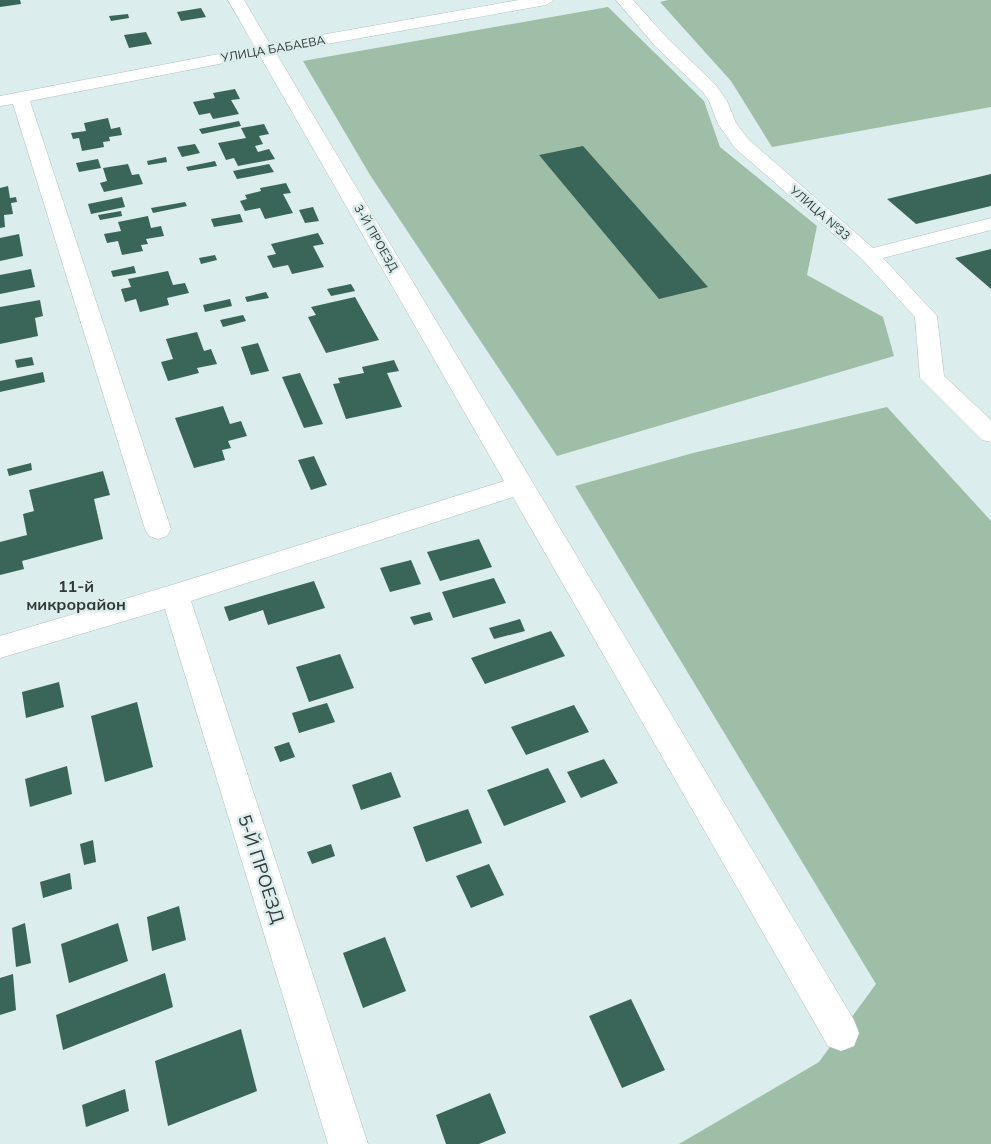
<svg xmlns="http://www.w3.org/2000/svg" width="991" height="1144" font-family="Mulish,sans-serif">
<rect width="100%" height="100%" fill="#dbedec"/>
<g fill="#9fbea7">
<path d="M668 0H991V107L772 147 731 81 660 2Z"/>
<path d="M608 7 704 101 720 147 817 226 807 275 883 317 894 356 557 456 370 175 303 61Z"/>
<path d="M887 407 991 521V1144H679L819 1062 876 984 575 486 693 453Z"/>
</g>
<g fill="#396659">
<path d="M0 0H20L21 4 0 7Z"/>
<path d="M201 8 206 17 181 21 177 12Z"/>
<path d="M128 14 129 18 111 21 109 16Z"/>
<path d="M146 32 152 44 129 48 124 35Z"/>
<path d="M235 89 240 99 231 100 239 114 213 119 210 113 199 115 193 102 215 98 213 93Z"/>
<path d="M108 118 111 129 120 127 122 135 109 137 110 141 103 142 104 147 82 151 79 138 73 139 71 133 86 131 84 123Z"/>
<path d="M239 121 241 126 202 134 199 129Z"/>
<path d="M264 124 269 134 259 136 263 144 255 146 258 152 269 149 275 159 238 166 234 158 226 160 218 143 246 138 241 128Z"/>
<path d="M195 144 200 153 182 157 177 147Z"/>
<path d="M583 146 708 287 659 299 539 155Z"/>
<path d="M166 157 167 162 148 165 147 161Z"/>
<path d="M98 159 101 168 79 172 76 163Z"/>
<path d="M215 161 217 166 188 171 186 167Z"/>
<path d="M128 164 132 175 139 174 143 184 104 192 100 183 107 181 103 168Z"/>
<path d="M269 164 274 172 237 179 233 171Z"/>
<path d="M991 174V206L916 224 887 199Z"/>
<path d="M286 183 291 193 283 194 293 213 265 219 260 208 245 211 240 201 247 199 245 195 261 191 260 188Z"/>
<path d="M8 186 10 198 16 197 17 202 11 203 13 214 4 215 5 227 0 228V188Z"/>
<path d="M122 197 125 207 91 214 88 204Z"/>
<path d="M185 202 187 206 153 213 151 208Z"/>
<path d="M313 207 319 221 305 223 299 210Z"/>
<path d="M121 211 122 216 100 220 98 215Z"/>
<path d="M240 214 243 222 214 227 211 219Z"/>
<path d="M148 216 151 228 161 226 164 236 146 239 148 244 141 245 143 251 122 255 118 241 107 243 104 234 121 231 118 222Z"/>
<path d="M318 233 324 244 313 246 324 267 292 274 288 265 273 268 267 256 276 254 271 244Z"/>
<path d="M19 234 23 256 0 261V238Z"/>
<path d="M991 249V289L955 258Z"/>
<path d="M215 255 217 260 201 264 199 258Z"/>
<path d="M134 266 136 273 113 277 111 271Z"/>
<path d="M31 269 35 287 0 294V275Z"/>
<path d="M168 271 173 285 185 283 189 293 167 298 169 305 140 312 136 299 125 302 121 289 131 287 128 279Z"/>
<path d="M351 284 355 291 331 296 327 289Z"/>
<path d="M266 292 269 298 247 302 245 297Z"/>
<path d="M355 297 379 340 326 353 308 317 316 315 311 307Z"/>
<path d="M230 299 232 306 205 312 203 305Z"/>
<path d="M40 300 43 316 35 318 38 336 0 344V307Z"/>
<path d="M243 315 246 321 223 327 220 320Z"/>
<path d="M197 332 204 351 211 349 217 364 197 368 199 373 168 381 161 362 173 359 166 339Z"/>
<path d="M258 343 269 371 251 375 241 347Z"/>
<path d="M32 357 34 365 17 368 15 360Z"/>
<path d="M394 360 399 371 387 373 402 407 346 419 333 384 340 383 338 378 364 373 362 367Z"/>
<path d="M43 372 45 382 0 392V381Z"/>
<path d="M300 373 323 424 304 428 282 377Z"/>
<path d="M223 406 230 424 241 421 247 436 228 441 231 448 222 450 225 460 194 468 175 418Z"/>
<path d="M314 456 327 485 311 490 298 460Z"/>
<path d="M31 463 32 470 9 476 7 469Z"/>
<path d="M103 471 110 495 94 499 103 539 22 561 24 569 0 575V542L27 535 23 514 34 511 29 490Z"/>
<path d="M479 539 492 567 440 581 427 552Z"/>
<path d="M411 560 421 584 390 592 380 568Z"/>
<path d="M494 578 506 603 453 618 442 592Z"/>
<path d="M314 581 325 608 268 625 263 610 229 621 224 607Z"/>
<path d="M430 612 433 620 414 625 410 617Z"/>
<path d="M520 619 525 631 494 639 489 628Z"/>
<path d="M551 631 565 656 485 684 471 658Z"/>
<path d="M340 654 354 688 309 702 296 667Z"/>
<path d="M59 682 64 707 26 718 22 692Z"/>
<path d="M137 702 153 767 105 782 91 716Z"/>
<path d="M327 703 335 722 299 733 292 713Z"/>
<path d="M574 705 589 732 526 755 511 727Z"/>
<path d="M289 742 295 757 280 762 274 747Z"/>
<path d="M604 759 618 783 581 798 567 772Z"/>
<path d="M67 766 72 794 30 807 25 779Z"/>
<path d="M548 768 566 802 504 826 487 790Z"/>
<path d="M391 772 401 797 361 810 352 785Z"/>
<path d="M468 809 482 843 426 862 413 827Z"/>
<path d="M93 840 96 862 84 865 80 844Z"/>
<path d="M331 844 335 856 312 864 307 852Z"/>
<path d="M489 864 504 895 471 908 456 876Z"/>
<path d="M70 873 72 889 43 898 40 882Z"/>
<path d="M179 906 186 940 152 951 147 917Z"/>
<path d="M25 923 31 963 16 967 12 928Z"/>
<path d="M118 923 128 961 69 983 61 944Z"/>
<path d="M385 937 406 991 363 1008 343 953Z"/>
<path d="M165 973 173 1007 63 1050 56 1015Z"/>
<path d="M13 974 16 1010 0 1015V978Z"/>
<path d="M631 999 665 1070 622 1088 589 1016Z"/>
<path d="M241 1029 257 1091 168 1126 155 1061Z"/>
<path d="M125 1089 129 1111 86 1127 82 1105Z"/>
<path d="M490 1093 506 1133 479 1144H446L436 1115Z"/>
</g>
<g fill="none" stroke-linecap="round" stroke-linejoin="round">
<g stroke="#b0c1c0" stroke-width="1">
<g id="minor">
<path d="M228 0H244L270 44 519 0H554L546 5 276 53 854 1020 859 1033 854 1046 841 1051 828 1046 513 497 191 601 368 1144H328L165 609 0 658V636L175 584 504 481 260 56 30 101 171 529 167 536 158 539 149 536 145 529 13 104 0 106V96L255 47Z"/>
<path d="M616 0H633L668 39 715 84 727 101 736 123 749 140 873 248 991 218V230L883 258 937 316 944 376 991 420V442L982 440 920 378 915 317 862 259 735 148 718 124 709 101 703 92 656 47Z"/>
</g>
</g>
<use href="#minor" fill="#fff" fill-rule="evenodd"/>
</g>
<g text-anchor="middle" stroke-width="5" stroke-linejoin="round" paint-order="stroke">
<g font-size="12" fill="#313837" stroke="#dbedec">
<text transform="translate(273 49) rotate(-10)" y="4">УЛИЦА БАБАЕВА</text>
<text transform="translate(820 213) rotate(41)" y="4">УЛИЦА №33</text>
<text transform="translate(376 238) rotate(60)" y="4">3-Й ПРОЕЗД</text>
</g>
<g font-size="16" font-weight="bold" fill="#313837" stroke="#dbedec">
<text x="76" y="592">11-й<tspan x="76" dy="18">микрорайон</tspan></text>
</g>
<g font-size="18" fill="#313837" stroke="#dbedec">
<text transform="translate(261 869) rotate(72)" y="6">5-Й ПРОЕЗД</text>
</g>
</g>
</svg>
